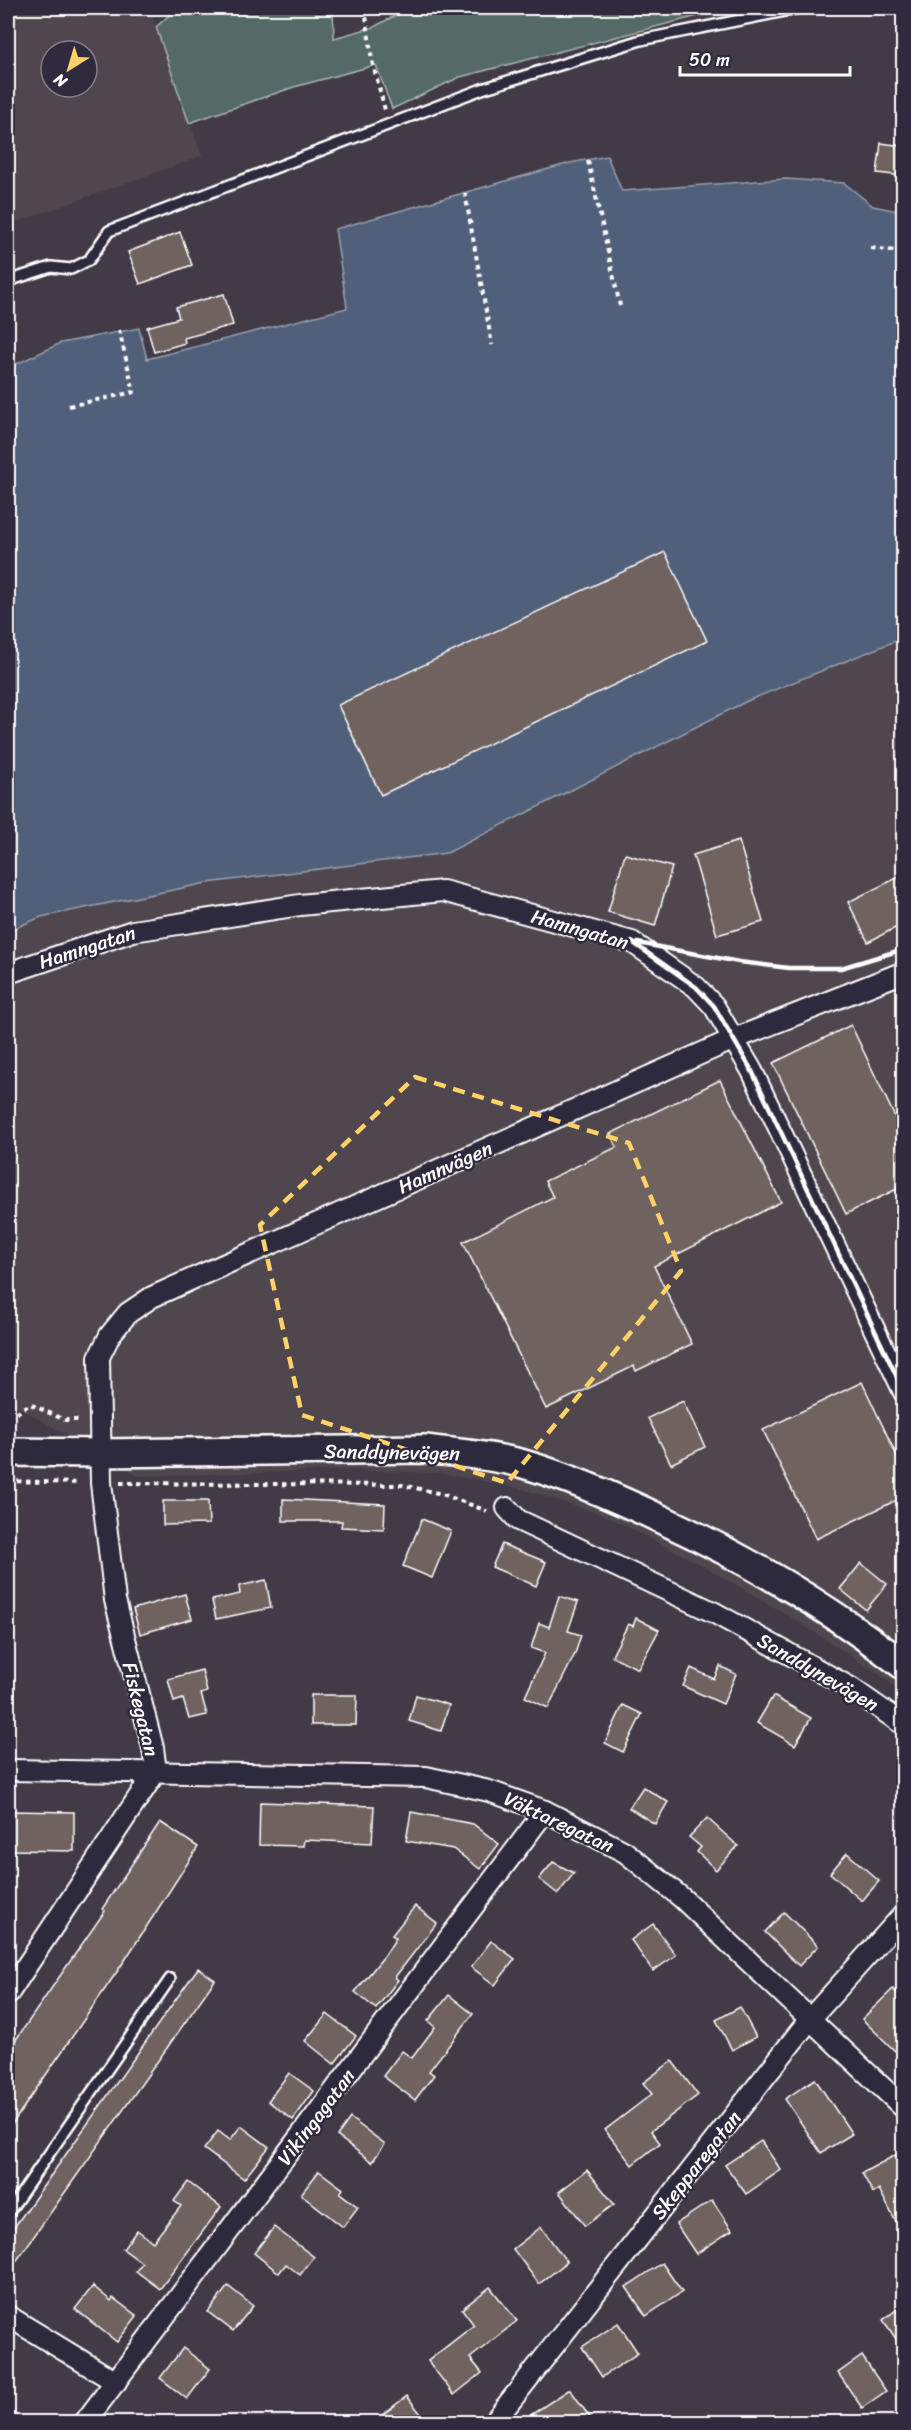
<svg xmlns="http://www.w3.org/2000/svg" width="911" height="2430" font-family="Sriracha,sans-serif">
<rect width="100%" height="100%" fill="#423b47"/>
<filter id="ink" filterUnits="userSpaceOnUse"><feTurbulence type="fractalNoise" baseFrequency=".0167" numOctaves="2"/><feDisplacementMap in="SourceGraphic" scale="12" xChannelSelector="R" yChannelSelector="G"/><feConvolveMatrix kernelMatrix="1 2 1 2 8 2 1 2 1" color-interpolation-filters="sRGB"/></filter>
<g filter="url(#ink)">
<g fill="#50474e" fill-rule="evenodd">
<path d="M8 8H149L202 156 8 225ZM51 51H87V87H51Z"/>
<path d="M903 638V1695L885 1678 788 1615 700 1564 607 1516 516 1487 440 1473 355 1470 139 1476 15 1405 8 1406V931L41 917 207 883 447 853 747 701Z"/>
</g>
<path fill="#546a66" stroke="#aab4b2" stroke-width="1.5" d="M177 8H333L334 38 374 27 409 8H729L460 77 392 109 376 65 294 87 189 123 156 27Z"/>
<path fill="#51607a" stroke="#97a0af" stroke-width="1.5" d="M607 156 622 191 786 179 844 183 873 206 903 212V638L747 701 447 853 207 883 41 917 8 931V368L61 343 139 328 147 359 347 308 335 229 570 163Z"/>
<g fill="#70645f" stroke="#fff" stroke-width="1.5">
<path d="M881 143 903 146V176L877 173Z"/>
<path d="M180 232 192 265 140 284 128 252Z"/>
<path d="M224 294 233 325 184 338 185 343 154 352 147 327 179 318 176 307Z"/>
<path d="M665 552 707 641 381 795 338 705Z"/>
<path d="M739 841 763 922 717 935 693 855Z"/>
<path d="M625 854 672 867 655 926 608 912Z"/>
<path d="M903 875V924L868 942 848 902Z"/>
<path d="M851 1025 903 1134V1186L846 1214 773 1063Z"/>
<path d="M720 1080 781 1202 654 1266 692 1344 636 1371 634 1366 546 1409 463 1242 553 1197 545 1181 617 1147 610 1134Z"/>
<path d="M862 1382 903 1469V1497L816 1539 763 1430Z"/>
<path d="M683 1401 705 1447 671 1464 648 1418Z"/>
<path d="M283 1499 385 1504 384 1529 341 1527 342 1521H283Z"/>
<path d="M163 1501H208L209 1524 163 1525Z"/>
<path d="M422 1519 451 1531 432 1578 403 1566Z"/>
<path d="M502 1544 546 1562 536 1586 492 1567Z"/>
<path d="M861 1563 887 1584 866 1610 840 1589Z"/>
<path d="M266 1580 271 1608 216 1619 212 1600 240 1594 239 1586Z"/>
<path d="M185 1594 192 1619 140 1634 133 1609Z"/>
<path d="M559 1596 578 1602 568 1631 581 1635 575 1654 548 1708 525 1697 545 1653 531 1648 539 1623 549 1627Z"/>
<path d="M636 1618 659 1630 638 1669 612 1656 628 1624 633 1626Z"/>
<path d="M720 1666 736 1674 723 1704 683 1686 691 1668 714 1679Z"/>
<path d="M202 1670 207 1692 201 1694 207 1715 189 1719 183 1699 174 1702 168 1679Z"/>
<path d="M311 1695H357L356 1725H311Z"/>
<path d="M416 1695 449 1705 441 1731 409 1721Z"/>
<path d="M773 1696 811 1718 795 1745 757 1723Z"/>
<path d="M623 1705 642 1714 623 1752 605 1743Z"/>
<path d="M643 1787 668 1802 655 1824 629 1808Z"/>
<path d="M260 1802 374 1806 372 1843 304 1840 303 1846 259 1845Z"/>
<path d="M8 1811 74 1812V1851L8 1850Z"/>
<path d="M411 1812 473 1824 499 1844 480 1869 453 1849 406 1841Z"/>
<path d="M707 1818 738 1846 716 1870 697 1852 701 1847 689 1837Z"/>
<path d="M160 1822 198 1847 125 1960 8 2130V2051L105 1911 102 1909Z"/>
<path d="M847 1853 879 1881 862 1901 830 1873Z"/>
<path d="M553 1862 574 1873 558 1894 539 1879Z"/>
<path d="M415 1906 437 1923 395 1977 398 1980 376 2009 355 1992 385 1955 396 1938 392 1935Z"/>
<path d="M784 1912 818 1946 799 1966 765 1932Z"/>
<path d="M653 1924 676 1955 653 1971 631 1940Z"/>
<path d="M491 1941 515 1959 495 1985 471 1967Z"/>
<path d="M198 1968 215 1980 8 2273V2236Z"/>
<path d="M893 1989 903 1999V2042L895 2051 862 2019Z"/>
<path d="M449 1995 473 2014 429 2071 434 2075 415 2100 383 2076 402 2051 412 2058 435 2027 428 2021Z"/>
<path d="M740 2007 756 2037 732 2050 716 2020Z"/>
<path d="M327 2014 356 2036 334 2064 305 2041Z"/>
<path d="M672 2061 698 2095 651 2131 660 2143 632 2165 605 2130 652 2094 643 2083Z"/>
<path d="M289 2073 314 2091 293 2120 268 2101Z"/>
<path d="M815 2079 852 2134 821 2153 785 2099Z"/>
<path d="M350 2118 385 2144 372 2162 337 2136Z"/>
<path d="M241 2126 269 2147 244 2179 204 2149 218 2131 230 2140Z"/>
<path d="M761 2141 781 2170 746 2194 725 2165Z"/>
<path d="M903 2151V2236L879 2189 873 2193 862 2173Z"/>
<path d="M587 2170 614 2204 585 2226 559 2192Z"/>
<path d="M319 2171 343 2189 340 2193 358 2207 343 2227 301 2194Z"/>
<path d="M188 2182 221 2207 160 2289 136 2271 142 2263 123 2249 137 2230 153 2242 181 2206 174 2201Z"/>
<path d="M712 2200 732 2230 696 2254 676 2224Z"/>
<path d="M274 2227 314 2257 300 2275 286 2264 279 2273 254 2253Z"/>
<path d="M541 2227 567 2262 539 2284 513 2249Z"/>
<path d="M662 2263 682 2292 646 2316 626 2287Z"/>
<path d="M93 2286 111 2301 113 2298 137 2316 117 2342 75 2309Z"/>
<path d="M228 2286 253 2306 233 2331 208 2312Z"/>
<path d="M490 2287 517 2321 470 2358 482 2373 454 2395 428 2361 474 2325 462 2309Z"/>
<path d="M903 2305V2349L883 2320Z"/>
<path d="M618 2323 638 2353 602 2377 582 2347Z"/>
<path d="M183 2348 210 2369 187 2399 160 2378Z"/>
<path d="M862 2356 886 2391 862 2408 838 2373Z"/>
<path d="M570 2389 593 2422H520Z"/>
<path d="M407 2396 427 2422H373Z"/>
</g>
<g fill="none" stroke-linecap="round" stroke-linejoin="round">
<g stroke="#fff" stroke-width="14">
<g id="lane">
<path d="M8 281 51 267 71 269 89 260 109 231 482 89 641 40 800 8"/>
<path d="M8 2213 170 1979"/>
</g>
</g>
<g stroke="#fff" stroke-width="24">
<g id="street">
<path d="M8 973 133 931 300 905 443 891 632 942 696 987 714 1006 752 1071 904 1392"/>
<path d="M507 1508 518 1520 713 1612 851 1688 904 1725"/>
<path d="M8 1770 426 1777 489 1791 545 1811 625 1852 682 1898 904 2108"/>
<path d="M8 1994 156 1771 153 1748 115 1600 101 1483 99 1357 110 1335 128 1313 152 1297 230 1262 734 1039 904 972"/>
<path d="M8 2316 116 2382"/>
<path d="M85 2422 545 1811"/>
<path d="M494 2422 810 2019 904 1914"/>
</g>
</g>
<g stroke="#fff" stroke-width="32">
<path id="secondary" d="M8 1452 100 1453 425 1449C457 1453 489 1455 520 1463 569 1477 617 1498 663 1520 749 1560 829 1607 904 1666"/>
</g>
<g stroke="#fff" stroke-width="4" stroke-dasharray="4.5 4.5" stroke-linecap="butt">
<path d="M365 8 372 61 385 110"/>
<path d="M588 161 620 306"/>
<path d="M465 193 492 345"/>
<path d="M871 248 904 252"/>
<path d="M69 406 134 392 119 330"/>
<path d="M8 1416 14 1415 30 1404 65 1420H81"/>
<path d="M8 1481 80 1483"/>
<path d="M120 1483 402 1485 442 1494 487 1511"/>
</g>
<use href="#lane" stroke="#2f2a3d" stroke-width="9"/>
<use href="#street" stroke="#2f2a3d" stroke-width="20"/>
<use href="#secondary" stroke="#2f2a3d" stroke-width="27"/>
<g stroke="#fff" stroke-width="4.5">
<path d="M632 942 696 987 714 1006 752 1071 904 1392"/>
<path d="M638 943 739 962 789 968H841L904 949"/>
</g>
</g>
</g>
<path fill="none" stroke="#ffd166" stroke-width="4.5" stroke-dasharray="12 8" stroke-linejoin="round" d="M415 1077 629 1143 681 1271 507 1483 302 1415 260 1225Z"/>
<g text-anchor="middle" stroke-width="5" stroke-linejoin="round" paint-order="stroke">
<g font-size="20" fill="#fff" stroke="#2f2a3d">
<text transform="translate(580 929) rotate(16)" y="7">Hamngatan</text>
<text transform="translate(87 947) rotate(-18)" y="7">Hamngatan</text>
<text transform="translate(445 1167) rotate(-24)" y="7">Hamnvägen</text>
<text transform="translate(392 1452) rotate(1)" y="7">Sanddynevägen</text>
<text transform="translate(818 1672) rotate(30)" y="7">Sanddynevägen</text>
<text transform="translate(141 1709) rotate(76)" y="7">Fiskegatan</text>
<text transform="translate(559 1822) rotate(25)" y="7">Väktaregatan</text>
<text transform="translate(316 2117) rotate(-53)" y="7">Vikingagatan</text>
<text transform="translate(696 2165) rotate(-52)" y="7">Skepparegatan</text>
</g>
</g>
<rect width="911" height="2430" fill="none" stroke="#2f2a3d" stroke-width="30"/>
<rect x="15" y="15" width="881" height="2400" fill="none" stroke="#fff" stroke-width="2" filter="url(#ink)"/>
<g transform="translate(69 69) rotate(217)"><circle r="28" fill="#2f2a3d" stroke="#827f8b" stroke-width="1.5"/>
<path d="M0-4.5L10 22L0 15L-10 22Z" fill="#ffd166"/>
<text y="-9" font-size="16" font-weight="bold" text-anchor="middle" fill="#ffffff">N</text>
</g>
<path d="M680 66v9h170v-9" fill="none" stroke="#ffffff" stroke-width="3"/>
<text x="689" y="66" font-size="18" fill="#ffffff" stroke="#2f2a3d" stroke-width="4.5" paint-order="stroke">50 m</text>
</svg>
